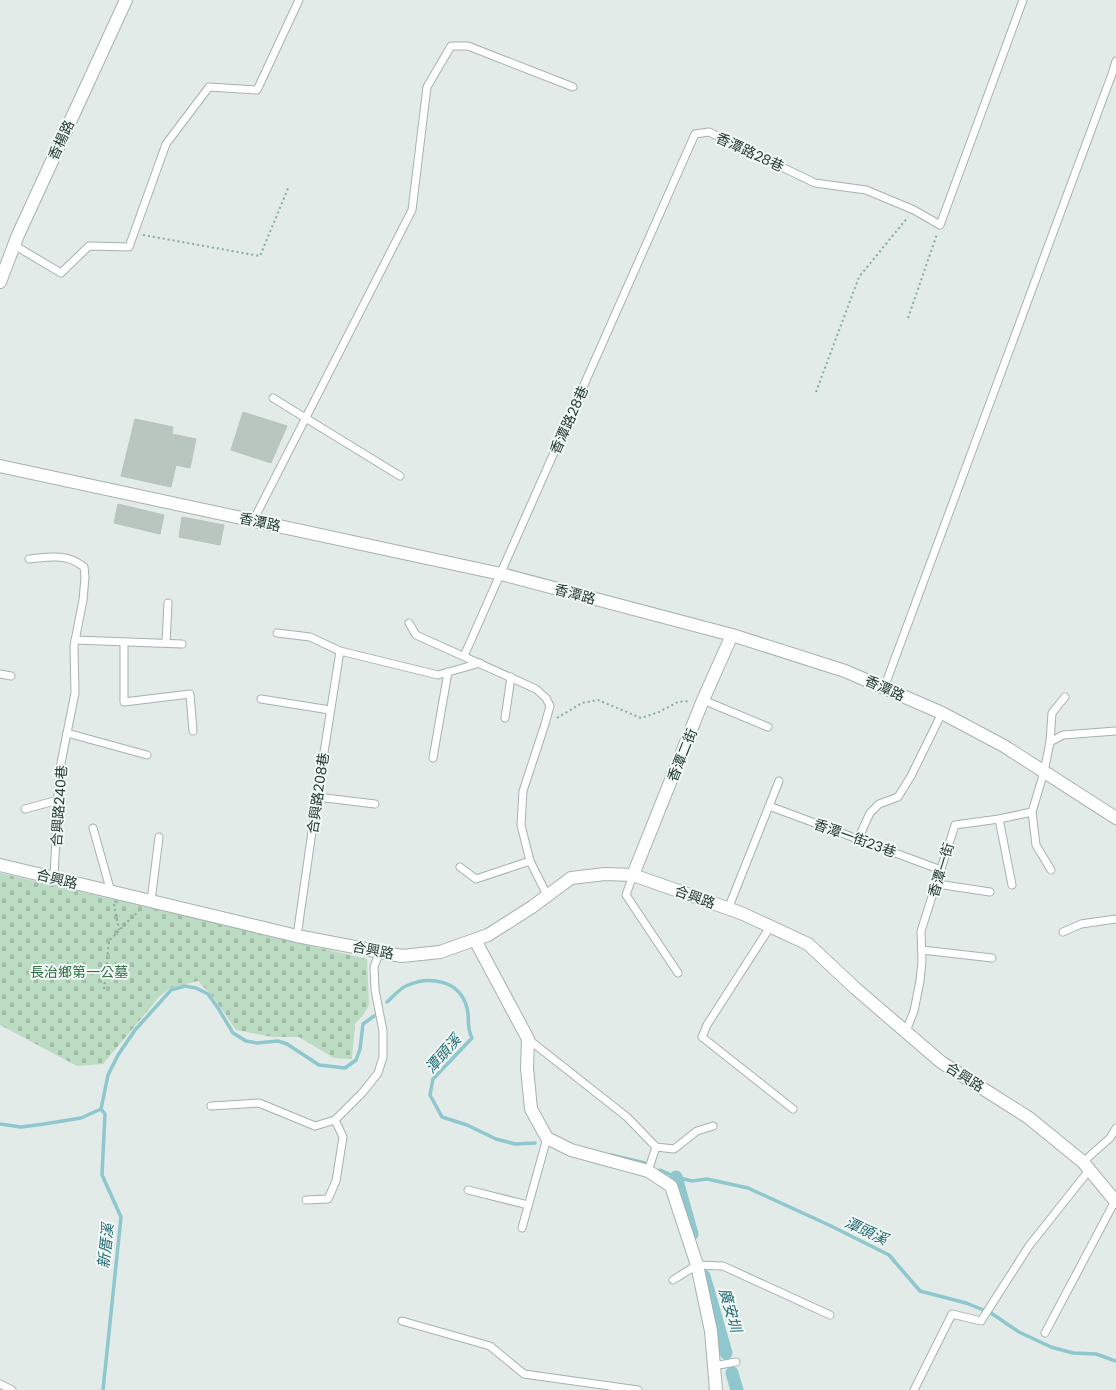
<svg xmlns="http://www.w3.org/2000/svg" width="1116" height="1390" font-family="Poppins,'Noto Sans TC',sans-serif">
<defs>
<pattern id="cemetery-stones" width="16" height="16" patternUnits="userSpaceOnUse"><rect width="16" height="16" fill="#bcdbc3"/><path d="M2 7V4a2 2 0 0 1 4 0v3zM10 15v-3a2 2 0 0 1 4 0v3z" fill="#a1bda8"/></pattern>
</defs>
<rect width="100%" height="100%" fill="#e2ebe7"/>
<path fill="url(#cemetery-stones)" d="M0 873 367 959 369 1005 364 1014 355 1024 352 1059 334 1058 299 1037H273L236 1030 213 997 198 981 170 988 160 996 103 1064 77 1066 0 1025Z"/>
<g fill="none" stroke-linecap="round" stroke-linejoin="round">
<g stroke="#8ec7cd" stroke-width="3.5">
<path d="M387 1002C393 997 399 989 406 986 429 975 460 980 467 1008 470 1019 466 1026 472 1038L433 1079 430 1095 442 1117 467 1125 496 1139 515 1144 535 1143"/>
<path d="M101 1109 105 1114 102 1175 121 1217 103 1390"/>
<path d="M0 1124 21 1127 44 1124 81 1118 101 1109 108 1075 118 1055 135 1030 171 990 185 986 196 988 208 994 218 1008 233 1033 246 1041 257 1043 278 1041 287 1044 319 1065 345 1068 356 1060 360 1049 363 1024 374 1016"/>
<path d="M611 1155 645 1163"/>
<path d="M660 1170 676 1177 692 1181 707 1179 748 1188 829 1225 889 1255 920 1291 966 1303 991 1313 1019 1332 1051 1347 1073 1353 1096 1354 1116 1361"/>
</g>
<g stroke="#8ec7cd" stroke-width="13">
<path d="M676 1177 692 1234"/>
<path d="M704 1276 726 1353"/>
<path d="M732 1373 737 1390"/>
</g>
</g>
<g fill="#b8c6bf" stroke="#b5c5bd">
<path d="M243 412 287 426 271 463 231 450Z"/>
<path d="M135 419 173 427 172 434 196 439 190 468 176 465 171 487 121 476Z"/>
<path d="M118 504 164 515 160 534 114 523Z"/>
<path d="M182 517 224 525 220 545 179 537Z"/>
</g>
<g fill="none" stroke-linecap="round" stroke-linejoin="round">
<g stroke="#a5b3ad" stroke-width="9">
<g id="service">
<path d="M14 245 61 273 89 246 129 247 166 144 209 87 257 90 299 0"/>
<path d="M273 398 400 476"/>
<path d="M253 521 412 210 427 87 451 46H468L573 87"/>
<path d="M29 559C49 557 67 553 84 567L85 577 83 600 74 646 75 693 59 773 54 878"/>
<path d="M409 623 416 635 536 689 546 698 550 706 545 724 523 791 521 825 530 861 547 895"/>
<path d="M277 633 310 637 340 651"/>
<path d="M75 640 182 644"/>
<path d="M124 642V702L190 694 193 731"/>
<path d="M166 643 168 603"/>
<path d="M464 656 695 134 709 132 815 183 866 190 914 210 940 225 1023 0"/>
<path d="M0 674 11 676"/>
<path d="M884 688 1112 74 1116 61"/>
<path d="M261 699 330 710"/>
<path d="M703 700 768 727"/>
<path d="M505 718 511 677"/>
<path d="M67 733 147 755"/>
<path d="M1050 742 1052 713 1065 697"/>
<path d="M433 758 448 672"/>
<path d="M317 797 375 804"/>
<path d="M769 806 941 870"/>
<path d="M25 809 58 800"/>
<path d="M1032 812 1036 845 1051 870"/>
<path d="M999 819 1012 885"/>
<path d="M93 828 111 892"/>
<path d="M858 839 870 813 879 804 898 797 911 776 942 713"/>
<path d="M460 867 476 879 530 861"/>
<path d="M633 875 626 895 678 973"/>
<path d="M937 884 990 892"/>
<path d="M151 901 159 837"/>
<path d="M728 909 779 781"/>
<path d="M770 927 707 1025 702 1037 793 1109"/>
<path d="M1063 932 1081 924 1116 919"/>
<path d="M297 936 317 797 340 651 438 675 480 663"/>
<path d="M922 950 992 958"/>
<path d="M906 1031 914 1011 920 981 922 961 921 931 955 825 999 819 1032 812 1044 772 1050 742 1063 735 1116 731"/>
<path d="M528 1039 627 1117 656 1147 674 1149 697 1131 713 1126"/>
<path d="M211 1106 259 1103 315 1126 335 1120 343 1137 336 1181 328 1199 306 1200"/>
<path d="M335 1120 363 1092 378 1073 383 1057V1031L375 990 374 967 380 951"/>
<path d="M1083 1162 1110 1138 1116 1128"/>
<path d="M648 1171 656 1147"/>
<path d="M468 1190 528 1205"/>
<path d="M522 1228 547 1138"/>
<path d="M673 1280 697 1265 723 1266 830 1315"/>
<path d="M402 1321 490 1346 524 1374 638 1390"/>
<path d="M1045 1333 1115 1201"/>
<path d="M714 1367 713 1366 736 1362"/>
<path d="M0 1384 12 1390"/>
<path d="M914 1390 952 1314 981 1321 1029 1246 1090 1169"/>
</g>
</g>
<g stroke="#a5b3ad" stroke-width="14">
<g id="minor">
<path d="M0 865 297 936 402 956 440 952 488 935 532 907 571 878 605 874 633 875 741 913 808 944 855 988 941 1062 1029 1118 1083 1162 1116 1202"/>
<path d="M633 875 703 700 732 635"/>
<path d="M475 940 528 1039 527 1068 531 1109 547 1138 571 1150 648 1171 671 1186 697 1265 711 1331 716 1390"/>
</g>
</g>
<g stroke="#a5b3ad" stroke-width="14">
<g id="tertiary">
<path d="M0 282 18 235 126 0"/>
<path d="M0 466 501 574 732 635 845 671 942 713 1004 746 1116 818"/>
</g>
</g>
<g stroke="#85ad9e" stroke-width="2" stroke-dasharray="2 3" stroke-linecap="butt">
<path d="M143 235 260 256 289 186"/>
<path d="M908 318 937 234"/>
<path d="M816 392 859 277 908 217"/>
<path d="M557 718 582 703 598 700 641 718 659 712 678 702 690 701"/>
<path d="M114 904 119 930"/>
<path d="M104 989 109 941 126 923 139 911"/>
</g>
<use href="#service" stroke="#fff" stroke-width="7"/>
<use href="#minor" stroke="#fff" stroke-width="12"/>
<use href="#tertiary" stroke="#fff" stroke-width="12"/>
</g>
<g text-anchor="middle" stroke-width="4" stroke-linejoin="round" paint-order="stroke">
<g font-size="14" fill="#233b33" stroke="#f2f8f5">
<text transform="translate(61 140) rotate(-65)" y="5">香楊路</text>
<text transform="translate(750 152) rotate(25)" y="5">香潭路28巷</text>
<text transform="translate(569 420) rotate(-66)" y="5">香潭路28巷</text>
<text transform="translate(260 522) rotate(12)" y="5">香潭路</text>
<text transform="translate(575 594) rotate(15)" y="5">香潭路</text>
<text transform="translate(885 688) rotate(24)" y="5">香潭路</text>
<text transform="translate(682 755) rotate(-68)" y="5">香潭二街</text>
<text transform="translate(318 793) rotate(-82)" y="5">合興路208巷</text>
<text transform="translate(59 806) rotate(-86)" y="5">合興路240巷</text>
<text transform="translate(855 838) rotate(20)" y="5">香潭一街23巷</text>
<text transform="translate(941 870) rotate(-73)" y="5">香潭一街</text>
<text transform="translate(57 879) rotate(14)" y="5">合興路</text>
<text transform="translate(695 897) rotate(20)" y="5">合興路</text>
<text transform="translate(373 950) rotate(11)" y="5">合興路</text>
<text transform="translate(965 1077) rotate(32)" y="5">合興路</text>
</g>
<g font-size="14" fill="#307045" stroke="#f2f8f5">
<text x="79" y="977">長治鄉第一公墓</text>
</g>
<g font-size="15" font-style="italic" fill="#216b73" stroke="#f2f8f5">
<text transform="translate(443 1054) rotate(-49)" y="5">潭頭溪</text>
<text transform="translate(866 1231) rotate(25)" y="5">潭頭溪</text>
<text transform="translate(106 1246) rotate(-84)" y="5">新厝溪</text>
<text transform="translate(730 1310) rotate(74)" y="5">廣安圳</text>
</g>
</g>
</svg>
